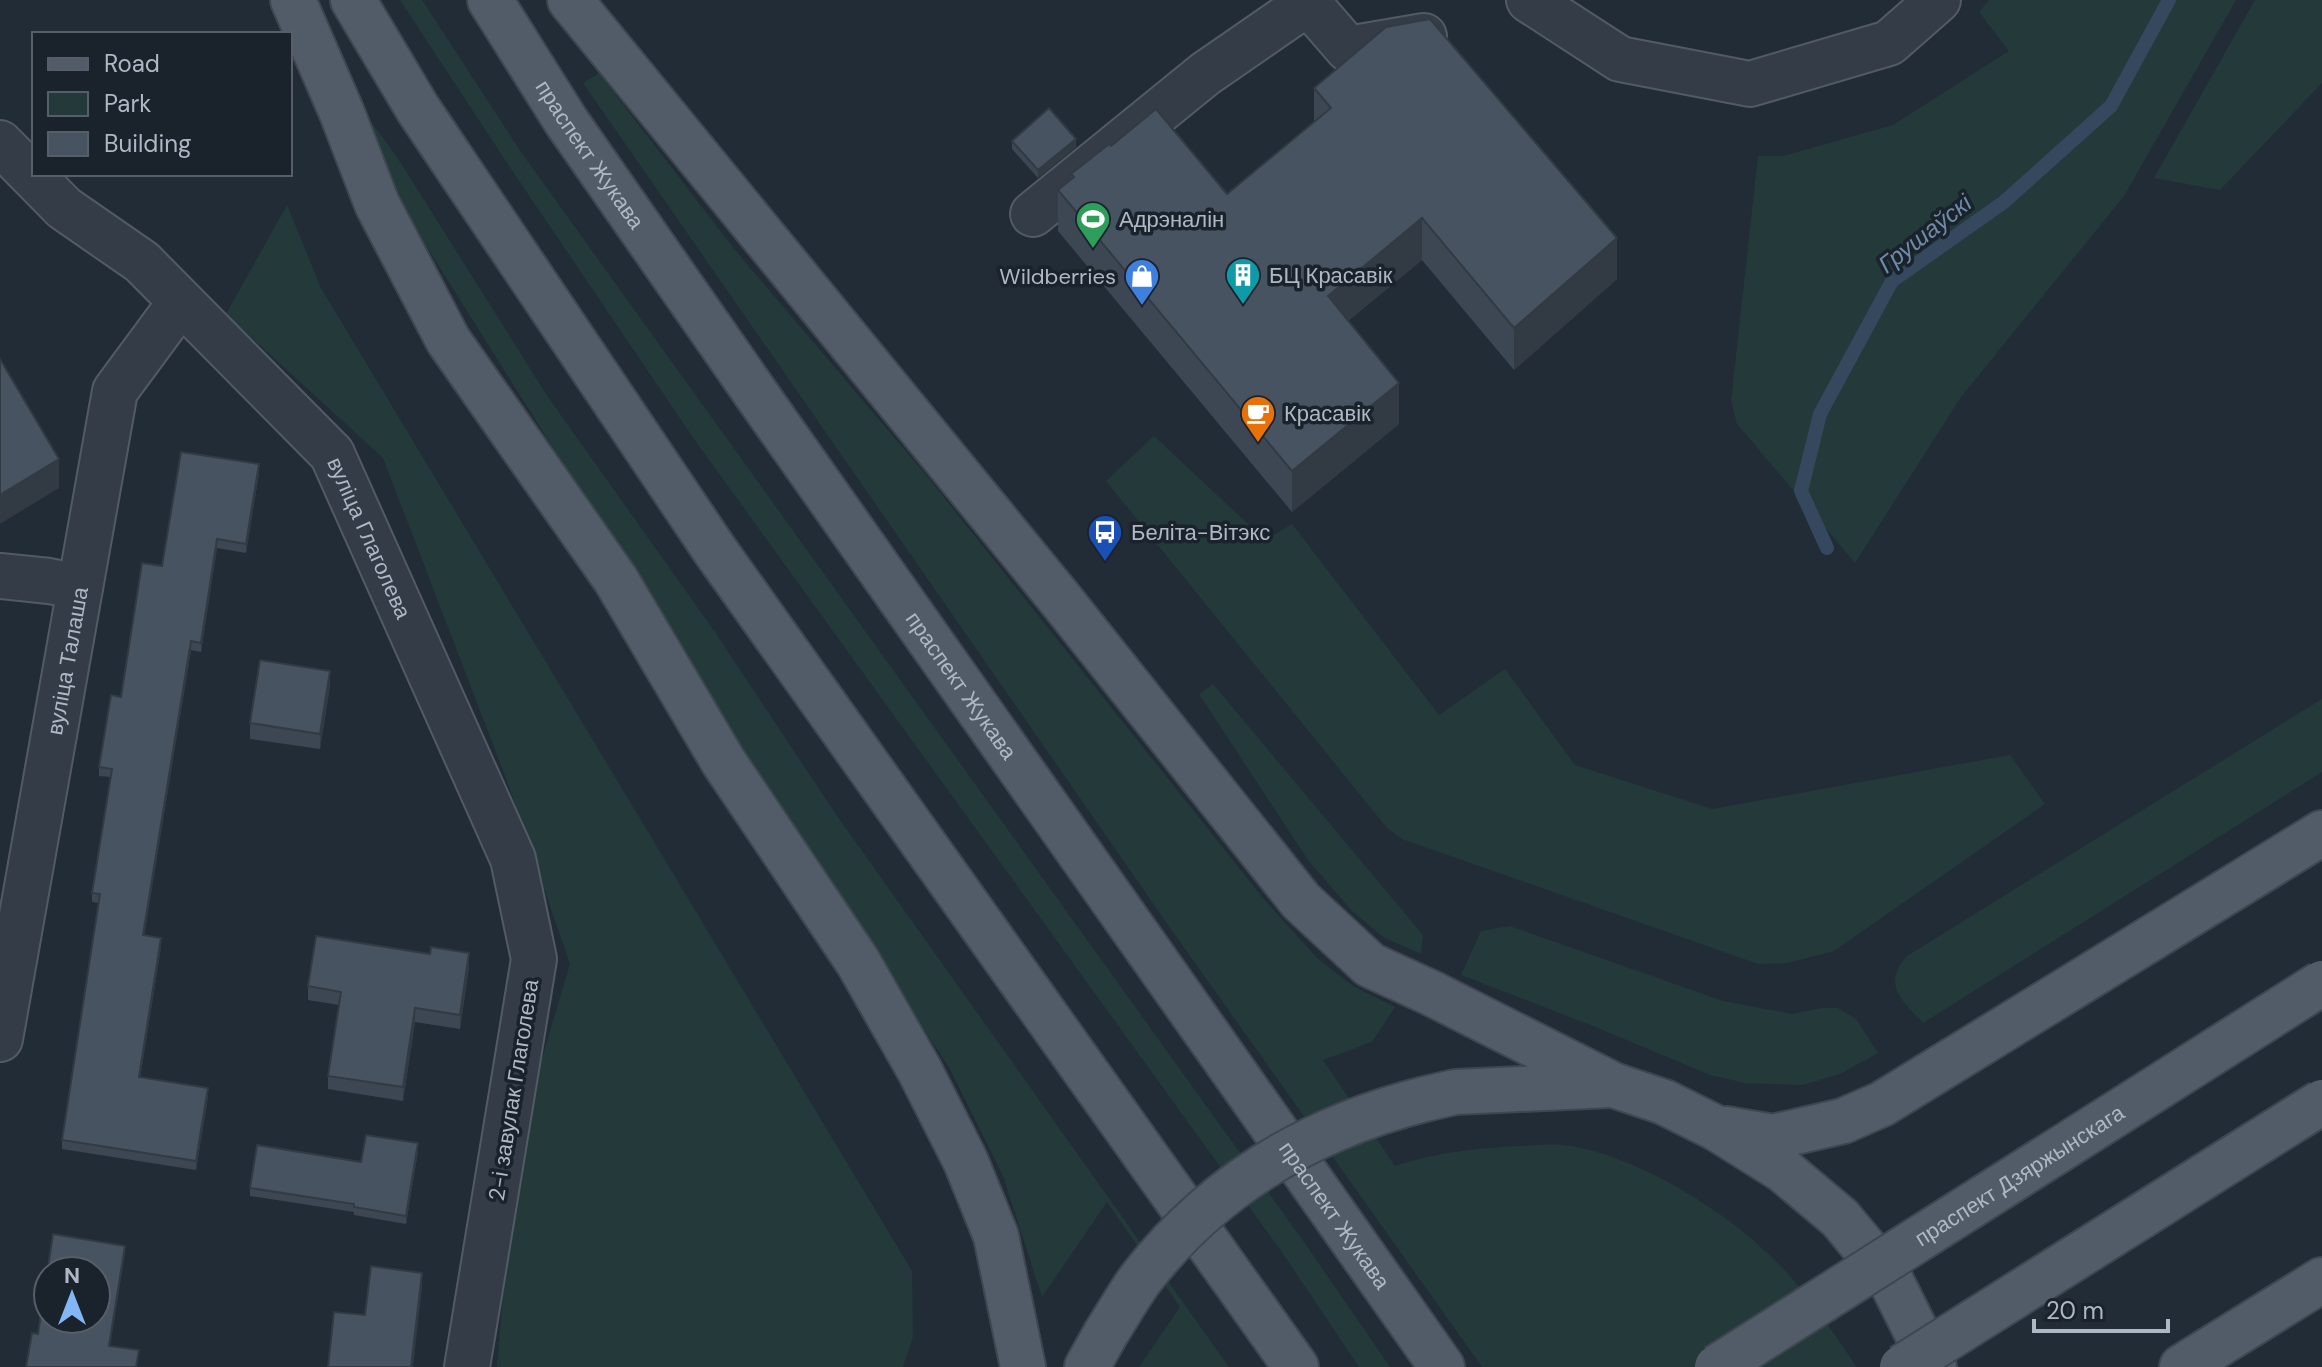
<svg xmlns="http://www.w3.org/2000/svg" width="2322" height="1367" font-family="'DM Sans',sans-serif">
<rect width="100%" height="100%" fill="#212c37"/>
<g fill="#243939">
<path d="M400 0H422L521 152 1304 1242 1390 1367H1359L1284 1255 694 439 509 166Z"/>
<path d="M1989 0H2236L2124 196 1961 397 1855 563 1737 424 1731 401 1758 156H1783L1893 125 2009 51 1979 12Z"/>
<path d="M2255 0H2322V83L2220 190 2154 178Z"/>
<path d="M599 73 735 250 927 476 1263 898 1317 958 1353 986 1395 1007 1372 1042 1323 1060 1395 1166C1437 1152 1478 1148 1521 1146 1537 1145 1555 1143 1570 1146 1642 1157 1740 1219 1788 1274 1814 1302 1835 1336 1857 1367H1482L1173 932 583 83Z"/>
<path d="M355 100 397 157 548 397 715 632 835 813 1229 1367H1139L1180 1307 1107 1202 1042 1297 1003 1176 950 1069 790 825 408 217Z"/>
<path d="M287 205 321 288 912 1271 913 1337 903 1367H497L514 1153 570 964 507 781 383 458 226 314Z"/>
<path d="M1154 436 1265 540 1292 524 1439 715 1505 669 1575 765 1712 809 2010 755 2045 804 1834 951 1788 963 1758 964 1402 839 1387 828 1106 481Z"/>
<path d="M1213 684 1423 935 1421 954 1383 937 1351 910 1308 860 1199 694Z"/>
<path d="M2322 699V772L1923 1023C1902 1000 1881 985 1907 956Z"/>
<path d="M1510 926 1723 1001 1792 1014 1821 1008H1838L1856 1019 1878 1053 1840 1074 1803 1085 1745 1083 1710 1075 1598 1028 1461 975 1481 931Z"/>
</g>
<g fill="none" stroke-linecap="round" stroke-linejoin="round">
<path stroke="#35485e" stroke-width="14" d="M1827 548 1801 491 1820 414 1892 281 2004 202 2111 106 2169 0"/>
<g stroke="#525b65" stroke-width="48">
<g id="minor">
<path d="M1529 0 1620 59 1750 84 1889 43 1938 0"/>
<path d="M1308 3 1348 49 1424 36"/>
<path id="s1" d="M0 143 64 208 142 262 332 454 513 859 534 959 467 1367"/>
<path d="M1033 214 1205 74 1312 0"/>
<path d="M0 576 49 581 80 587"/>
<path id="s2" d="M0 1039 115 391 180 303"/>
</g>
</g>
<g stroke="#3e4651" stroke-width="48">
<g id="major">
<path d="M293 0 342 113 377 204 448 340 616 580 723 761 858 962 920 1071 966 1162 996 1236 1023 1367"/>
<path d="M353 0 418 109 714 549 1296 1367"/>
<path id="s3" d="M490 0 566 121 761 401 1442 1367"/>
<path d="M570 0 1061 600 1301 901 1370 965 1431 993 1613 1085 1664 1102 1716 1128 1783 1170 1840 1218 1889 1277 1934 1367"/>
<path d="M1425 1099 1455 1092 1610 1085"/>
<path d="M1726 1129 1773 1137 1843 1121 1882 1104 2322 833"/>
<path d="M1087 1367 1106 1333"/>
<path d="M2182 1367 2322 1280"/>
</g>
</g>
<use href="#minor" stroke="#343d47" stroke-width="44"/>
<use href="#major" stroke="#525c68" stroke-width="44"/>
<g stroke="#3e4651" stroke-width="48" stroke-linecap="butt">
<g id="major-bridge">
<path d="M1106 1333C1117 1316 1127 1298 1139 1281 1212 1185 1310 1128 1425 1099"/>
<path id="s4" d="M1717 1367 2322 983"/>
<path d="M1902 1367 2322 1102"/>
</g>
</g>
<use href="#major-bridge" stroke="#525c68" stroke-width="44"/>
</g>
<g fill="#3d4753">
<path d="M1314 88 1617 279 1514 370 1422 260 1348 321 1399 424 1292 512 1058 231V190L1071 179V174L1111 146 1227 194 1314 122Z"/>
<path d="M1012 141 1076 147 1038 178 1012 149Z"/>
<path d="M259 473 246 553 217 548 201 652 191 650 144 935 161 947 140 1077 208 1097 196 1170 62 1149V1140L99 903 92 902V893L111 777 99 776V767L162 566Z"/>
<path d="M330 686 320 749 250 739V723Z"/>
<path d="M469 967 460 1029 415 1022 403 1101 328 1089V1076L339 1005 308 1000V986Z"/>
<path d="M418 1151 406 1224 354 1215V1212L250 1196V1188L361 1162Z"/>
</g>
<g fill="#323a44">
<path d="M1076 139V147L1038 178V170Z"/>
<path d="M1422 218V260L1328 337V296Z"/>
<path d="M1617 238V279L1514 370V328Z"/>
<path d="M1399 383V424L1292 512V471Z"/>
<path d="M59 459V488L0 524V495Z"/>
<path d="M259 464V473L246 553V544Z"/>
<path d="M217 539V548L201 652V643Z"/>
<path d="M191 641V650L143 944V935Z"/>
<path d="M330 671V686L320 749V734Z"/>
<path d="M161 938V947L139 1086V1077Z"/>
<path d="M469 953V967L460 1029V1015Z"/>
<path d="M415 1008V1022L403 1101V1087Z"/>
<path d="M208 1088V1097L196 1170V1161Z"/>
<path d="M418 1143V1151L406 1224V1216Z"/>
<path d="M125 1246V1254L109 1353V1346Z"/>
<path d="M422 1273V1288L413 1367H411Z"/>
</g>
<g fill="#475361" stroke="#323a44" stroke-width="2" fill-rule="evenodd">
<path d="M1430 19 1617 238 1514 328 1422 218 1328 296 1399 383 1292 471 1058 190 1074 177 1071 174 1109 144 1111 146 1156 109 1227 194 1331 108 1314 88 1386 27Z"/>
<path d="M1049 108 1076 139 1038 170 1012 141Z"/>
<path d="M0 359 59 459 0 495Z"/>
<path d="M181 452 259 464 246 544 217 539 201 643 191 641 143 935 161 938 139 1077 208 1088 196 1161 62 1140 100 894 92 893 112 769 99 767 111 695 121 697 142 563 162 566Z"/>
<path d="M260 660 330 671 320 734 250 723Z"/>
<path d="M316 936 430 954 431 947 469 953 460 1015 415 1008 403 1087 328 1076 341 992 308 986Z"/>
<path d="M366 1135 418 1143 406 1216 354 1207V1204L250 1188 257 1145 361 1162Z"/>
<path d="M53 1234 125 1246 109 1346 139 1350 136 1367H26L32 1333 38 1334ZM48 1271H96V1319H48Z"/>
<path d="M371 1266 422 1273 411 1367H328L334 1312 365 1315Z"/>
</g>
<defs>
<g id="stadium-pin" transform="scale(1.8)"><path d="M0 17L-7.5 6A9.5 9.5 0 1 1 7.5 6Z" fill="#2e9e5b" stroke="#1a222c"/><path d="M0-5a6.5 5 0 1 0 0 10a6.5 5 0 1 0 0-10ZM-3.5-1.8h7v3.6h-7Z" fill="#fff"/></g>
<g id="building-pin" transform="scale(1.8)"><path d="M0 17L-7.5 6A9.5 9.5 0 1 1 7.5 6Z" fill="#0f9aa8" stroke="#1a222c"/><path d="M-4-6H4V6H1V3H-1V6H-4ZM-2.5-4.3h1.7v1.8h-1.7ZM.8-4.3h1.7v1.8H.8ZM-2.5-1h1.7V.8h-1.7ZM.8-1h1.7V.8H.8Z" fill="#fff"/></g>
<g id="shop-pin" transform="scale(1.8)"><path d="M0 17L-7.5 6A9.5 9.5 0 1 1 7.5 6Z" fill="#3f7fe0" stroke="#1a222c"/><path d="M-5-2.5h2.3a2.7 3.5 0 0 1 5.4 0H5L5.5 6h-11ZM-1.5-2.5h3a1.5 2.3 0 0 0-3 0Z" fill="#fff"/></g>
<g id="cafe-pin" transform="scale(1.8)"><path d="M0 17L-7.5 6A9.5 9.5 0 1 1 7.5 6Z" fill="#e8710a" stroke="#1a222c"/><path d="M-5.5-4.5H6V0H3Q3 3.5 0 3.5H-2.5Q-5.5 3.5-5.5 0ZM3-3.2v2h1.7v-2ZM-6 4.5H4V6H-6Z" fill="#fff"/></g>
<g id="bus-pin" transform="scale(1.8)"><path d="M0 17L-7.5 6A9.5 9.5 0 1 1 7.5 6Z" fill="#1a4fb4" stroke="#1a222c"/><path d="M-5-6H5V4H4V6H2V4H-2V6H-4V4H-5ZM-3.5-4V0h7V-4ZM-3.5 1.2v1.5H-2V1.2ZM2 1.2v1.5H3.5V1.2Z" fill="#fff"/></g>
</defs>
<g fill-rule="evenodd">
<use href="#stadium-pin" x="1093" y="219"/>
<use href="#building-pin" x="1243" y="275"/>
<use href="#shop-pin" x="1142" y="276"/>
<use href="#cafe-pin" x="1258" y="413"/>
<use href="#bus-pin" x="1105" y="532"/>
</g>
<g text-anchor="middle" stroke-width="7" stroke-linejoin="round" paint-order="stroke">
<g font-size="22" fill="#aeb8c4" stroke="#1a222c">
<text dy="8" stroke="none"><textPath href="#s3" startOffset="184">праспект Жукава</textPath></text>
<text dy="8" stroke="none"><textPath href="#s1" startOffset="548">вуліца Глаголева</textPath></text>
<text dy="8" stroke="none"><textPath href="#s2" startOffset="384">вуліца Талаша</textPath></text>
<text dy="8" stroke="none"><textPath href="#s3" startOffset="832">праспект Жукава</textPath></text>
<text transform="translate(513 1090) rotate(-81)" y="8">2-і завулак Глаголева</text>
<text dy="8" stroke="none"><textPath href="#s4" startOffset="358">праспект Дзяржынскага</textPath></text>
<text dy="8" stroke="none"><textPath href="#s3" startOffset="1480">праспект Жукава</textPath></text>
</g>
<g font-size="22" fill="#aeb8c4" stroke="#1a222c" text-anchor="start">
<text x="1119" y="227">Адрэналін</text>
<text x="1269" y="283">БЦ Красавік</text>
<text x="1116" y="284" text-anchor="end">Wildberries</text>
<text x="1284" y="421">Красавік</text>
<text x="1131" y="540">Беліта-Вітэкс</text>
</g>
<g font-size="24" font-style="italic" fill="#708ba8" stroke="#1a222c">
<text transform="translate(1925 234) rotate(-38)" y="8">Грушаўскі</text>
</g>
</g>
<rect x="32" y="32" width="260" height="144" fill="#1a222c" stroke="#555e69" stroke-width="2"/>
<rect x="48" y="58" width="40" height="12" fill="#525c68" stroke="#555e69" stroke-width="2"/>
<text x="104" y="72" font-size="24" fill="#aeb8c4">Road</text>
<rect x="48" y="92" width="40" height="24" fill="#243939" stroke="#555e69" stroke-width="2"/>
<text x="104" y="112" font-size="24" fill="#aeb8c4">Park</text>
<rect x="48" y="132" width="40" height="24" fill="#475361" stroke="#555e69" stroke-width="2"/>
<text x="104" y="152" font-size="24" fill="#aeb8c4">Building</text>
<g transform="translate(72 1295)"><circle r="38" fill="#1a222c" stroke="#555e69" stroke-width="2"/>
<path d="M0-6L14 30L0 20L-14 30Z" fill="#83b6f5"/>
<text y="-12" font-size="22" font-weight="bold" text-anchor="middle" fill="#aeb8c4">N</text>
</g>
<path d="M2034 1319v12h134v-12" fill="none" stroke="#aeb8c4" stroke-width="4"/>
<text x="2046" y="1319" font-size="24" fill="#aeb8c4" stroke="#1a222c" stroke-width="6" paint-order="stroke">20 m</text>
</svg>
